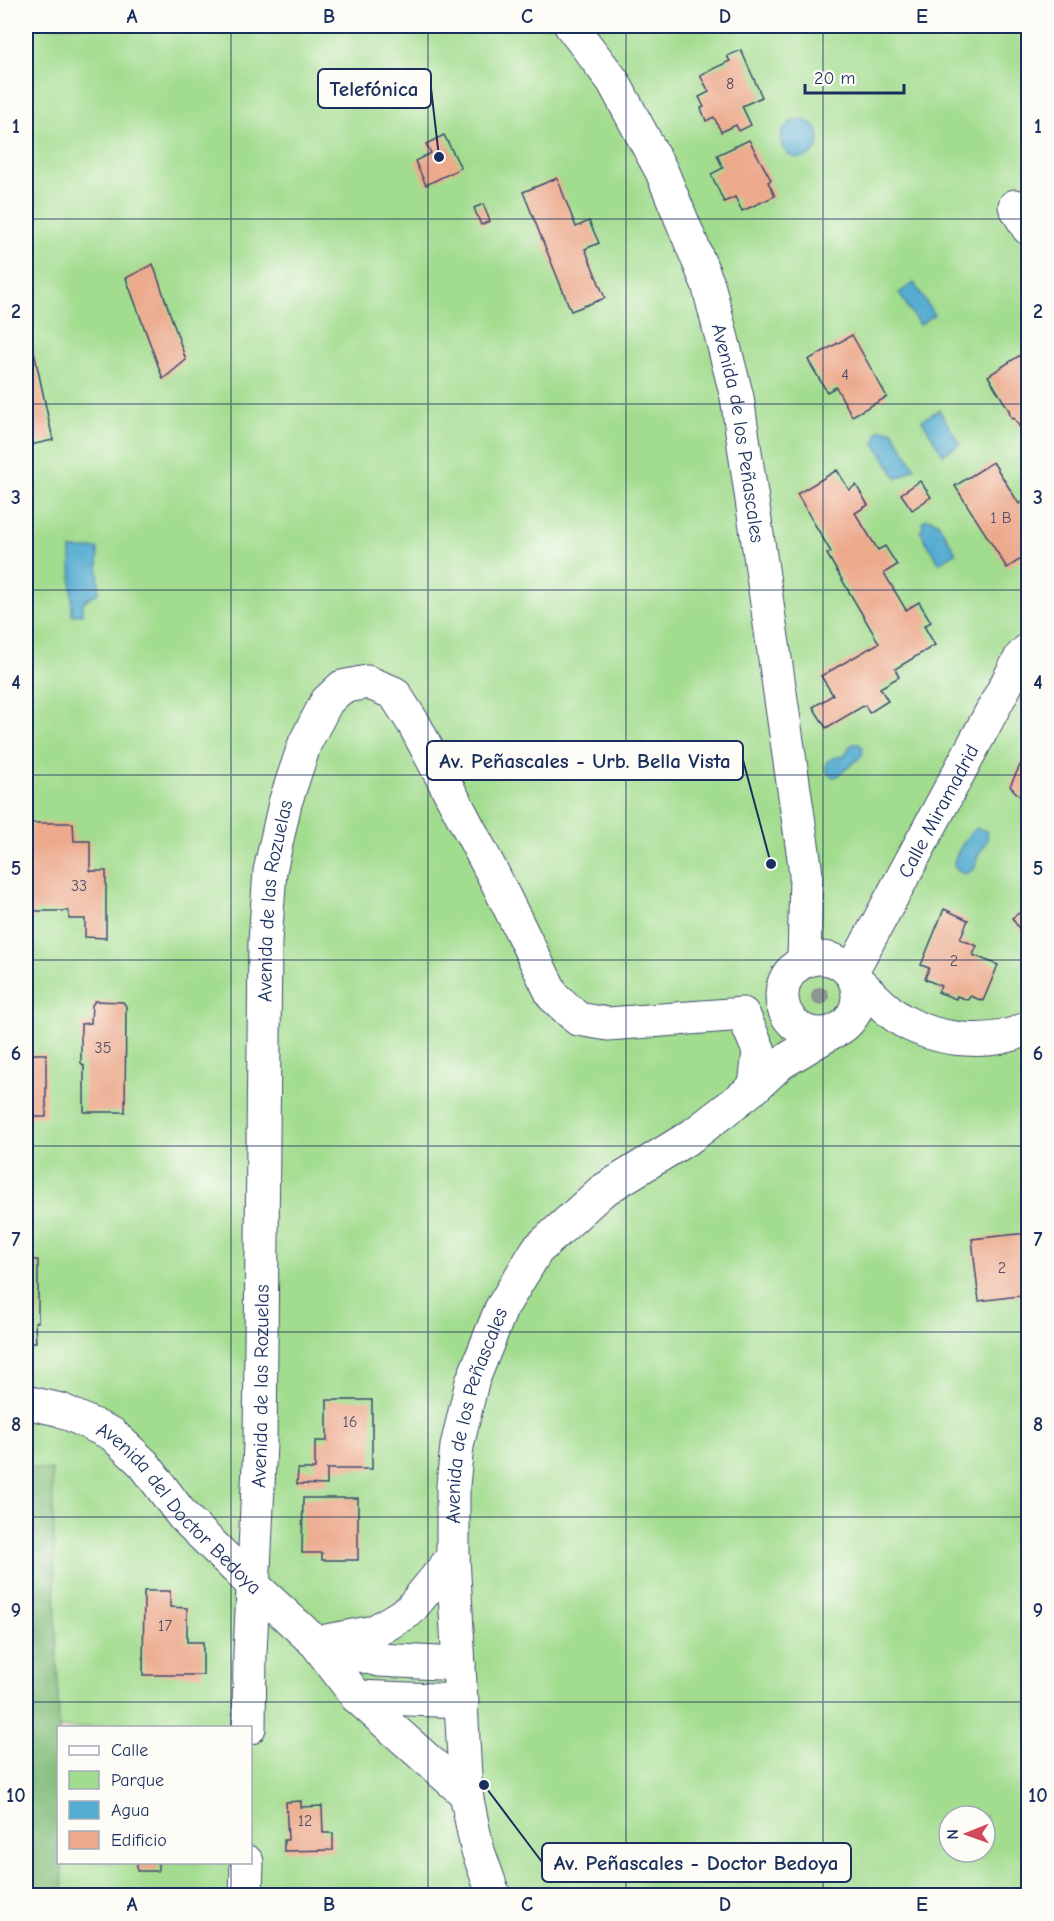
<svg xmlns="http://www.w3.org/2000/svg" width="1054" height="1921" font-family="'Comic Neue',sans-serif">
<rect width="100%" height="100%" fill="#fdfcf7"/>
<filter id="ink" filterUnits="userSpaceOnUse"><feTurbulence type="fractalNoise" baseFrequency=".0167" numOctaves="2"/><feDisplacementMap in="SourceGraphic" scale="12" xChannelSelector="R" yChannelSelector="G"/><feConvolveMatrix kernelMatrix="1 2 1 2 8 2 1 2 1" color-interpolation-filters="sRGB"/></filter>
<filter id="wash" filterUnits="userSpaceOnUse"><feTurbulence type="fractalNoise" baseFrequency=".008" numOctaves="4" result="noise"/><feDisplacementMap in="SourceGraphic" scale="24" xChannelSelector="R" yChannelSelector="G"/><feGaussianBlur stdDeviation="1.35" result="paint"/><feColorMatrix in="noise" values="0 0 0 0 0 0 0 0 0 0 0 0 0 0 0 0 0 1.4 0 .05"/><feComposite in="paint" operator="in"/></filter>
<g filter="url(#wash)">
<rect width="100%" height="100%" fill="#f4dec2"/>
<path fill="#a2dc8e" stroke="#5e8676" stroke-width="1.5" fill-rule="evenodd" d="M26 26H1028V1895L26 1896ZM58 1728H250V1862H58ZM949 1816H985V1852H949Z"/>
<path fill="#81bc79" stroke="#4e766c" stroke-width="1.5" d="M26 1468 52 1470 59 1727 58 1862 62 1863 63 1895H26Z"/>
<g fill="#54acd1" stroke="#386e98" stroke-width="1.5">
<circle cx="800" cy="139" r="19"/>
<path d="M914 283 934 315 919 325 899 293Z"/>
<path d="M939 410 960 444 943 454 922 420Z"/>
<path d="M882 429 889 431 892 430 915 468 897 479 874 441 876 440 877 432Z"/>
<path d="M926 519H931L935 522 937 521 956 553 939 563 920 531 923 529 922 522Z"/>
<path d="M71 549H98L99 592 83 602 82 614 72 615Z"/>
<path d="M853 744H859L863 748 862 756 837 776 833 777 828 774C821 758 833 758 845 756L849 747Z"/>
<path d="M977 828 986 831C991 842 983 845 978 855 976 860 976 865 974 870L965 874C960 872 955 871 954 865 953 857 970 830 977 828Z"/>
</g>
<g id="blocks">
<g fill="#eca98c">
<path d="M741 50 762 97 742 106 751 125 739 131 736 125 721 132 714 117 706 121 701 108 704 107 699 97 709 92 700 75 730 61 727 56Z"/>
<path d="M444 135 461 168 426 185 415 161 431 153 426 144Z"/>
<path d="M749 140 771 180 768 182 775 196 742 211 735 197 724 202 711 174 723 168 717 155Z"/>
<path d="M557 178 576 227 589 221 599 243 585 249 605 298 571 311 523 192Z"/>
<path d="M483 204 490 221 481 225 474 208Z"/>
<path d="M153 264 186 360 163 379 126 278Z"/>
<path d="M26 314 53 440 26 446Z"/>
<path d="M852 335 887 397 852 416 836 387 827 392 808 360Z"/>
<path d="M1028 350V428L1026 430 1021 429 1014 418 1012 419 1009 413 1010 412 988 376Z"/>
<path d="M993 462 1019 504 1022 502 1028 511 1026 514 1028 519V554L1007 568 955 486Z"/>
<path d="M837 470 849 490 856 485 868 505 855 513 878 550 885 546 897 565 884 573 906 610 919 602 931 622 924 626 935 645 895 669 899 677 880 688 888 701 869 713 865 705 826 728 813 707 833 695 821 676 879 643 827 554 831 552 797 494Z"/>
<path d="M920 481 931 497 912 510 901 494Z"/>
<path d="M1028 749V802L1027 804 1010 786Z"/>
<path d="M31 823H73L74 841H90V871H106V938L85 937V919H69V911H34V919H26V841H30Z"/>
<path d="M1028 907V942L1012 918Z"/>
<path d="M944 909 968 920 960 939 977 946 973 955 998 965 983 1001 970 996 968 1000 957 996 956 999 938 992 941 986 925 979 929 968 921 965Z"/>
<path d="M95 1001 123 1002 126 1006 125 1112H84V1066L81 1063V1024L91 1023 92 1005Z"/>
<path d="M26 1054H46V1117H29L28 1129H26Z"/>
<path d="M1028 1233V1295L979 1301 972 1239Z"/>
<path d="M26 1260H38V1322H35L36 1342H32V1345H26Z"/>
<path d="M327 1400H372V1469H327V1485L297 1484 298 1469H315V1441H327Z"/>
<path d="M303 1498H358V1560H322V1553H302Z"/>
<path d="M144 1591H170V1607L187 1608V1642H203V1675H143Z"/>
<path d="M301 1801V1807L322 1806 323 1833H333V1850L284 1851V1840H288L286 1802Z"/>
<rect x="137" y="1862" width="21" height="9"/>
<path d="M322 1889V1896H301V1890Z"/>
</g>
</g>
</g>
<g filter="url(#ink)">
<use href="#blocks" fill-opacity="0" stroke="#3c496d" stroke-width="1.5"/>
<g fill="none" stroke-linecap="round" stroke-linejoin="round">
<g stroke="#3c496d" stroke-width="35">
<g id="street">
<path id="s1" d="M571 26 613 81 662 172 708 284 737 397 804 858 806 875 804 961"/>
<path d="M1015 206 1028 228"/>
<circle cx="820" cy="996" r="38"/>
<path id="s2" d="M851 973 1021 657 1028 650"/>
<path d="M854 978C869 991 887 1012 903 1021 939 1041 991 1047 1028 1028"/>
<path id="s3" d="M26 1402 61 1410 112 1434 144 1464 182 1515 254 1586 316 1643 357 1697 466 1794"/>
<path d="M316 1643 374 1632 409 1611 453 1557"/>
<path d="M324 1645 379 1660 459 1664"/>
<path d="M357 1697 462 1701"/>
<path id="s4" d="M249 1728 250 1653 260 1444 265 942 270 871 285 803 305 743 327 701 342 687 367 682 394 693 414 724 495 878 553 996 578 1019 608 1024 743 1014 759 1051 755 1087"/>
<path d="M246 1896 247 1862"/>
<path id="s5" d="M494 1896 477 1848 466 1794 453 1557V1485L457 1446 472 1382 501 1309 537 1250 602 1191 693 1135 755 1087 781 1063 829 1034"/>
</g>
</g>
<use href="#street" stroke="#fff" stroke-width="33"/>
</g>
<circle fill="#8f9592" cx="820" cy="996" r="9"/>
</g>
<path fill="none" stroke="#1b2f5e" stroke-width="1.5" stroke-opacity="0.55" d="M231 26V1728M428 26V1896M626 26V1896M823 26V1896M26 219H1028M26 404H1028M26 590H1028M26 775H1028M26 960H1028M26 1146H1028M26 1332H1028M26 1517H1028M26 1702H1028M231 1862V1896"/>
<g text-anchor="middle" stroke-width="6" stroke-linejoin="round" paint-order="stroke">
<g font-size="16" fill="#4f4e6a">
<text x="730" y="89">8</text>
<text x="845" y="380">4</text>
<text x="1001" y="523">1 B</text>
<text x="79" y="891">33</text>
<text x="954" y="966">2</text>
<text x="103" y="1053">35</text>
<text x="1002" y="1273">2</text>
<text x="350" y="1427">16</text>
<text x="165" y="1631">17</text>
<text x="305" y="1826">12</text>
</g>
<g font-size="20" fill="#1b2f5e" stroke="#fdfcf7">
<text dy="7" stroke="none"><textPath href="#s1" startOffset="446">Avenida de los Peñascales</textPath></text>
<text dy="7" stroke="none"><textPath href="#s2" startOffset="184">Calle Miramadrid</textPath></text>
<text dy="7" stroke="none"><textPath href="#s4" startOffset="828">Avenida de las Rozuelas</textPath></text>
<text dy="7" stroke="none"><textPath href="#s4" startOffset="342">Avenida de las Rozuelas</textPath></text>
<text dy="7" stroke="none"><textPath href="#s5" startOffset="488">Avenida de los Peñascales</textPath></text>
<text dy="7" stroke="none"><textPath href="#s3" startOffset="192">Avenida del Doctor Bedoya</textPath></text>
</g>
</g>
<path fill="none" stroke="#1b2f5e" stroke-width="2" d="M439 157L431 88M771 864L743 760M484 1785L542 1862"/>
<g fill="#1b2f5e" stroke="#fdfcf7" stroke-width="2">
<circle cx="439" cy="157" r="6"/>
<circle cx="771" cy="864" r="6"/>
<circle cx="484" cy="1785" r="6"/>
</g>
<g fill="#fdfcf7" stroke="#1b2f5e" stroke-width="2">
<rect x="318" y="69" width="113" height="39" rx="6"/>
<rect x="427" y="741" width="316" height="39" rx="6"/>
<rect x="542" y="1843" width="309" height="39" rx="6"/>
</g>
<g font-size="21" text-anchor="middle" font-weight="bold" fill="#1b2f5e">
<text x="374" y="96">Telefónica</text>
<text x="585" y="768">Av. Peñascales - Urb. Bella Vista</text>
<text x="696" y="1870">Av. Peñascales - Doctor Bedoya</text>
</g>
<rect width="1054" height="1921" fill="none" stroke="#fdfcf7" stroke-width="66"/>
<rect x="57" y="1726" width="195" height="138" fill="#fdfcf7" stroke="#a3aaba" stroke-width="1.5"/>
<rect x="69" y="1746" width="30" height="9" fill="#ffffff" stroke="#a3aaba" stroke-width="1.5"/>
<text x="111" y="1756" font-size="18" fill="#1b2f5e">Calle</text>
<rect x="69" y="1771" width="30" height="18" fill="#a2dc8e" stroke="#a3aaba" stroke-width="1.5"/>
<text x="111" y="1786" font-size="18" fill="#1b2f5e">Parque</text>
<rect x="69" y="1801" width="30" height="18" fill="#54acd1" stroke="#a3aaba" stroke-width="1.5"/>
<text x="111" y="1816" font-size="18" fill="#1b2f5e">Agua</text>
<rect x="69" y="1831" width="30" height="18" fill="#eca98c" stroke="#a3aaba" stroke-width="1.5"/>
<text x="111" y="1846" font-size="18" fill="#1b2f5e">Edificio</text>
<g transform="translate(967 1834) rotate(269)"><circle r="28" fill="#fdfcf7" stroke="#a3aaba" stroke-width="1.5"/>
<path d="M0-4.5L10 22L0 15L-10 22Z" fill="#d1495b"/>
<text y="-9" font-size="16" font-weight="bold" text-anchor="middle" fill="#1b2f5e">N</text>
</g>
<path d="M805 84v9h99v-9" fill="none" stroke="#1b2f5e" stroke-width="3"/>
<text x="814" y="84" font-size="18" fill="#1b2f5e" stroke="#fdfcf7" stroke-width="4.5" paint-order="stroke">20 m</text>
<rect x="33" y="33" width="988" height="1855" fill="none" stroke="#1b2f5e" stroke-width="2"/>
<g font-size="20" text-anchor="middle" font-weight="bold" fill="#1b2f5e">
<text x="132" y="23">A</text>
<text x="329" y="23">B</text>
<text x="527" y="23">C</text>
<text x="725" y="23">D</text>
<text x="922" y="23">E</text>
<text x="16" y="133">1</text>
<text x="1038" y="133">1</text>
<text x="16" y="318">2</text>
<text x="1038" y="318">2</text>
<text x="16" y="504">3</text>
<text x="1038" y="504">3</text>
<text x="16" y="689">4</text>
<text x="1038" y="689">4</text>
<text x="16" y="875">5</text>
<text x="1038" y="875">5</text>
<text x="16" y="1060">6</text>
<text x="1038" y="1060">6</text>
<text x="16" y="1246">7</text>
<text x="1038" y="1246">7</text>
<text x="16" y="1431">8</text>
<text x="1038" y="1431">8</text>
<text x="16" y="1617">9</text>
<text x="1038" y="1617">9</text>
<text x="16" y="1802">10</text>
<text x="1038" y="1802">10</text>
<text x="132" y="1911">A</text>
<text x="329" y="1911">B</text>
<text x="527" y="1911">C</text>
<text x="725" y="1911">D</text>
<text x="922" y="1911">E</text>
</g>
</svg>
